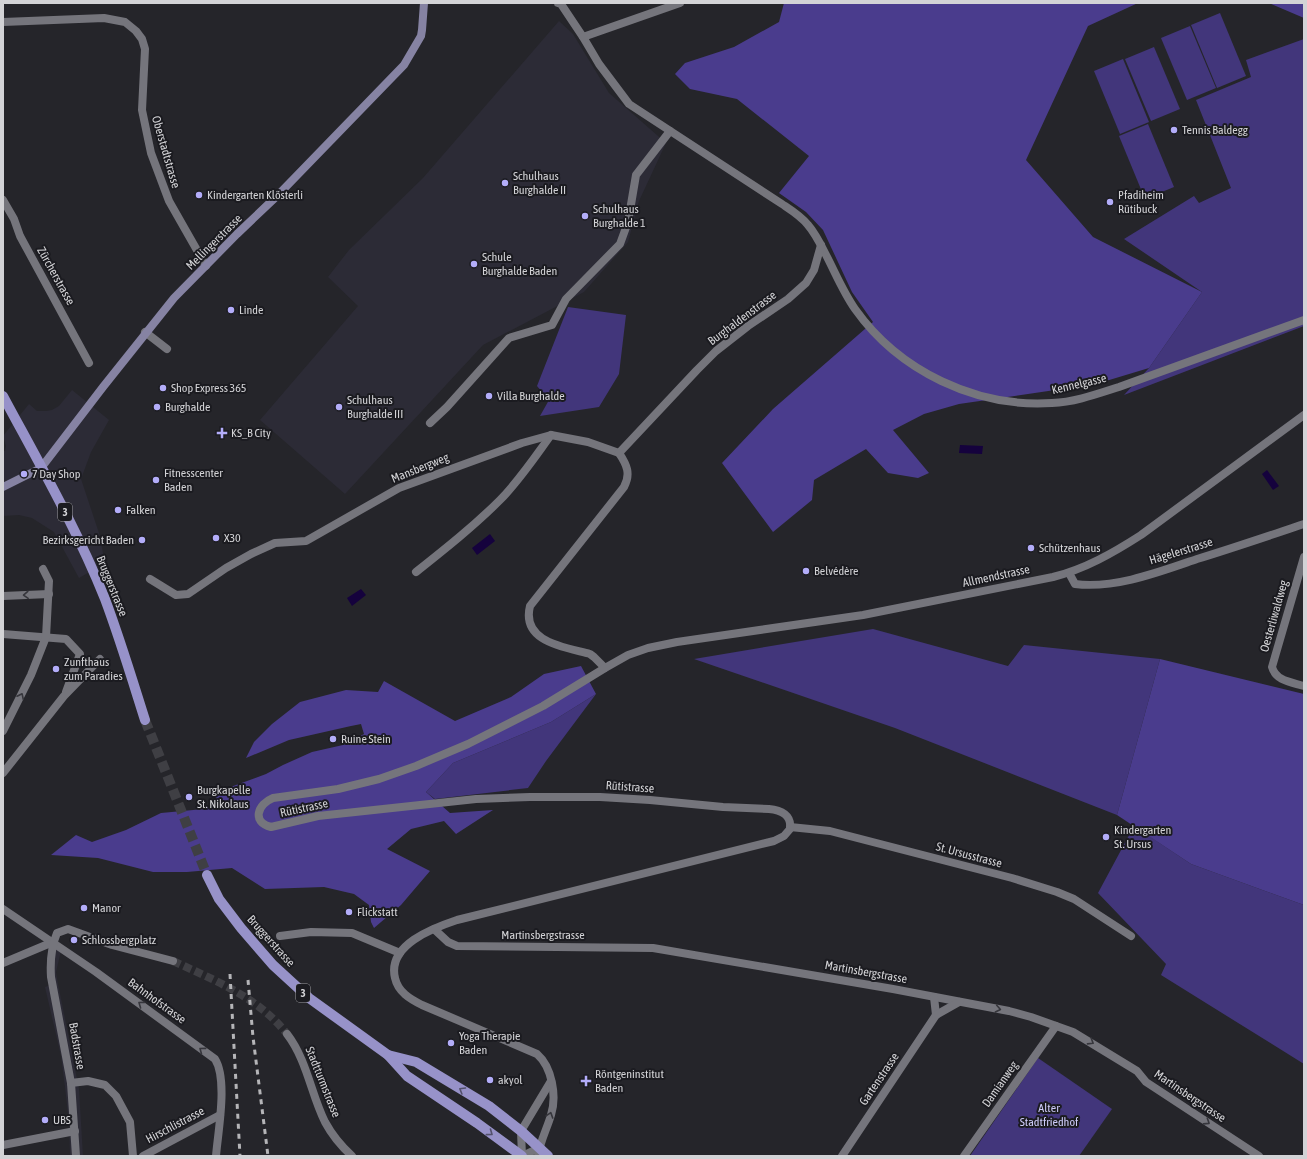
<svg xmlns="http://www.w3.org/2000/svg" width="1307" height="1159" font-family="'Asap Condensed',sans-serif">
<rect width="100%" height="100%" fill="#25252a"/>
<g fill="#2c2b36">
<path d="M559 21 573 34 609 93 666 143 639 201 628 242 584 292 483 345 345 494 260 420 358 306 328 277 349 250 423 178Z"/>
<path d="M72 390 109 420 91 452 81 479 99 533 105 563 79 578 54 532 32 518 19 515 3 516V451H5L6 446 3 436 29 404 37 411H46L52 410 59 406Z"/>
<path d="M56 947 61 951 56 972 58 984 79 1089 83 1156H70L69 1123 65 1087 61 1056 45 987 51 985Z"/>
</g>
<g fill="#42367b">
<path d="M1220 13 1246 76 1217 88 1191 25Z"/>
<path d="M1190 26 1216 88 1187 100 1161 38Z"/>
<path d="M1304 39V326L1124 395 1149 368 1202 292 1124 239 1194 196 1199 203 1231 188 1196 100 1251 77 1246 60Z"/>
<path d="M1154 47 1180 109 1151 121 1125 59Z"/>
<path d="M1123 59 1149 122 1120 134 1094 71Z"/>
<path d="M1148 124 1174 187 1145 199 1119 136Z"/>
<path d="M568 307 626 315 619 374 599 407 540 416 549 400 537 386Z"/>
<path d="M873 629 1008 666 1024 645 1160 659 1117 815 895 728 694 659Z"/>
<path d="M596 694 546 761 528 788 435 799 426 792 453 763 551 722Z"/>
<path d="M1134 826 1191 864 1304 905V1064L1161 975 1166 964 1098 893Z"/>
<path d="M1038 1058 1112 1109 1079 1156H970Z"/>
</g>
<g fill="#4a3c8d">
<path d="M784 3H1138L1088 26 1026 160 1093 237 1202 292 1149 368 1096 384 959 404 924 414 893 430 929 473 918 478 888 473 866 449 814 480 812 500 773 532 722 463 773 409 873 322 852 292 823 230 806 212 779 193 809 156 737 99 690 89 675 74 685 63 734 47 779 22Z"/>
<path d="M1269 3H1304V18Z"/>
<path d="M1160 659 1304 694V905L1191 864 1117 815Z"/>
<path d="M581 666 596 694 551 722 453 763 426 792 450 813 493 810 456 834 444 821 411 829 387 849 430 871 401 905 374 928 371 922 369 905 354 894 324 887 265 889 232 868 187 872H153L98 858 51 855 76 835 92 842 126 830 161 813 204 809 218 803 214 793 266 774 283 765 312 752 343 745 364 734 361 724 351 726 289 740 246 758 254 742 272 724 300 702 346 690 378 692 384 681 455 721 511 697 544 674Z"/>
</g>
<g fill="#15023d">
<path d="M960 445 983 446 982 454 959 453Z"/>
<path d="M1267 470 1279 486 1273 490 1262 474Z"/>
<path d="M490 534 495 541 477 555 472 548Z"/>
<path d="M361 589 366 595 352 606 347 598Z"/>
</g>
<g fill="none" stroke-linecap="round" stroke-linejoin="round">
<path stroke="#3f3f44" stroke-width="8" stroke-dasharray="8 4" stroke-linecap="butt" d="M173 961C214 980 258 997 287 1034"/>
<path stroke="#3f3f44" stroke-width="10" stroke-dasharray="10 5" stroke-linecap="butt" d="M145 720 207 875"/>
<g stroke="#75757c" stroke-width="8">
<path d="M558 3 561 4 583 37 599 64 629 104 782 204C791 210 801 216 808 225 815 233 820 243 825 253 835 272 843 292 855 309 899 371 976 408 1052 403 1075 402 1097 394 1119 387L1304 320"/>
<path d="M3 22 104 18 125 22 136 31 142 39 145 49 142 110 151 153 169 201 206 266"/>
<path d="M583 37 680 3"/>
<path d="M3 200 14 219 20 236 89 363"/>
<path d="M145 332 167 349"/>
<path d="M430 423 447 407 509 338 552 325 566 299 620 244 628 222 636 175 670 131"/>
<path d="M1304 557 1272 667C1276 681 1291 682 1304 686"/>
<path d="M416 572C445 549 474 526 500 500 519 481 535 457 551 435"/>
<path d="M1069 573 1075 584C1115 589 1159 572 1197 559 1233 548 1268 536 1304 524"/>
<path d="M150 579 176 595 188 594 226 568 251 554 275 543 306 541 399 488 522 443 551 435 588 442 619 453"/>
<path d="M3 596 49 594"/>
<path d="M3 634 66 639 80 654 66 692"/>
<path d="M605 668 594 657 590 654C564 647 521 642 530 606L624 487C631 474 627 465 619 453L697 370 716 351 748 326 788 299 806 283 814 270 821 245"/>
<path d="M3 731 31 675 46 637 49 581 43 569"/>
<path d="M3 773 64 696 100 659"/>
<path d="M790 827 830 831 1012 878 1057 892 1074 899 1131 936"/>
<path d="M3 909 96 972 215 1059C228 1080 218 1131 216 1156"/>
<path d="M434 929 448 942 457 946 653 948 893 989 1009 1011 1031 1017 1073 1032 1137 1071 1146 1082 1259 1156"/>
<path d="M280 936 311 932 352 933 400 953"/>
<path d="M3 963 53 942"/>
<path d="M934 997 936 1015"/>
<path d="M287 1034C307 1060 311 1094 325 1122 332 1135 341 1146 352 1156"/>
<path d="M71 1083 88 1081 105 1085 116 1096 130 1122 133 1156"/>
<path d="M3 1145 75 1131"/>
<path d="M76 1156 71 1083 51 977C50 961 51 947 57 933L68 929 112 945 173 961"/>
<path d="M143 1156 220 1115"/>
<path d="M522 1156 521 1131 551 1081"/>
<path d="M522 1156 539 1148"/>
<path d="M538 1156C540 1141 547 1129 551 1115 557 1096 552 1067 537 1054L422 1005C410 999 398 992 395 978 387 945 433 928 457 920L774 841 784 836 790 829C792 815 781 810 769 809L723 807 650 800 600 797H530L476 799 318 816 271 827C251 822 258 804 273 798L338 789 379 779 416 766 468 744 543 706 605 668 628 655 648 648 677 642 863 615 1053 577C1085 569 1113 553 1141 535L1304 415"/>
<path d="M842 1156 936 1015 959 1002"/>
<path d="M964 1156 1056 1026"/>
</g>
<path stroke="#8683a3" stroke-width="8" d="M3 487 41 468 103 387 174 298 237 234 278 195 404 65 421 36 422 30 424 3"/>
<g stroke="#9792c9" stroke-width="10">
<path d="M3 396C39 463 77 529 105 599 120 639 132 679 145 720"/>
<path d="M207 875 219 899 241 928 273 965 309 998 388 1055 407 1076 477 1123 522 1156"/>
<path d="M388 1055 416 1062 489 1106 521 1131 548 1156"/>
</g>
<g stroke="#b5b5b8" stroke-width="3" stroke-dasharray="5 5" stroke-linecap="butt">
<path d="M230 974 240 1156"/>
<path d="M248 980 253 1037 268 1156"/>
</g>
</g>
<defs><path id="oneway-chevron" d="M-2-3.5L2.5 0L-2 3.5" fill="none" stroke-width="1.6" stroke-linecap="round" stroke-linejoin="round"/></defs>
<g stroke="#36363c">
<use href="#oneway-chevron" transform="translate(26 595) rotate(177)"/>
<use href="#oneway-chevron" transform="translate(21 696) rotate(-64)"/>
<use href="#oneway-chevron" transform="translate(141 1004) rotate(-144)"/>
<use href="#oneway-chevron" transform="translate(998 1009) rotate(11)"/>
<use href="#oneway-chevron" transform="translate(1091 1042) rotate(32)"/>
<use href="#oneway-chevron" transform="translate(202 1050) rotate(-143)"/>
<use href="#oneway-chevron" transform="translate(550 1115) rotate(-72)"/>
<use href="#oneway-chevron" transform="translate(1207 1122) rotate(33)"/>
</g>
<g stroke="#53516c">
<use href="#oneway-chevron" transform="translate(462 1090) rotate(-149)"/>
<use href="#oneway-chevron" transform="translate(490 1133) rotate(36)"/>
</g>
<g fill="#b3adf9" stroke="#1b1b20" stroke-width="1.5">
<circle cx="1174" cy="130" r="4"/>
<circle cx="505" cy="183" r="4"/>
<circle cx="199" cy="195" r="4"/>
<circle cx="1110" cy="202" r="4"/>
<circle cx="585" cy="216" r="4"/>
<circle cx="474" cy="264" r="4"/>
<circle cx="231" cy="310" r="4"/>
<circle cx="163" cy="388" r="4"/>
<circle cx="489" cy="396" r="4"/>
<circle cx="157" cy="407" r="4"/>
<circle cx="339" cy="407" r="4"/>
<path d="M220 427h4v4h4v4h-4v4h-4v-4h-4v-4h4z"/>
<circle cx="24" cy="474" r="4"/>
<circle cx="156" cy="480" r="4"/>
<circle cx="118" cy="510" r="4"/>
<circle cx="216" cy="538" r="4"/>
<circle cx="142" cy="540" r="4"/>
<circle cx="1031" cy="548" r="4"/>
<circle cx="806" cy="571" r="4"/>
<circle cx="56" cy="669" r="4"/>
<circle cx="333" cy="739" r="4"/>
<circle cx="189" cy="797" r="4"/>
<circle cx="1106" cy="837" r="4"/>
<circle cx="84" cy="908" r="4"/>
<circle cx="349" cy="912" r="4"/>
<circle cx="74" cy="940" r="4"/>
<circle cx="451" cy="1043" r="4"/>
<circle cx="490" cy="1080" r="4"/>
<path d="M584 1075h4v4h4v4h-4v4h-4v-4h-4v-4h4z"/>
<circle cx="45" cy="1120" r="4"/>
</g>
<g text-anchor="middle" stroke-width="4" stroke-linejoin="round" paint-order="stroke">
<g fill="#1b1b20" stroke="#9c9c9f" stroke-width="1">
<rect x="58" y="503" width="14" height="18" rx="3"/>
<rect x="296" y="984" width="14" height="18" rx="3"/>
</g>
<g font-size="11" font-weight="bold" fill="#d3d3d6">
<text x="65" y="516">3</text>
<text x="303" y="997">3</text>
</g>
<g font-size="12" fill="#d3d3d6" stroke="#1b1b20" text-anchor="start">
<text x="1182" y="134">Tennis Baldegg</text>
<text x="513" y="180">Schulhaus<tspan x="513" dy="14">Burghalde II</tspan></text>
<text x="207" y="199">Kindergarten Klösterli</text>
<text x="1118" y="199">Pfadiheim<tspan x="1118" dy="14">Rütibuck</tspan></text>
<text x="593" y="213">Schulhaus<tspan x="593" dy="14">Burghalde 1</tspan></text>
<text x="482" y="261">Schule<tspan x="482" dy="14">Burghalde Baden</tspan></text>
<text x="239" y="314">Linde</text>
<text x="171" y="392">Shop Express 365</text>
<text x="497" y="400">Villa Burghalde</text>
<text x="347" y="404">Schulhaus<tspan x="347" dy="14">Burghalde III</tspan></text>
<text x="165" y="411">Burghalde</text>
<text x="231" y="437">KS_B City</text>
<text x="164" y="477">Fitnesscenter<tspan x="164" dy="14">Baden</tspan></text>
<text x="32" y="478">7 Day Shop</text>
<text x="126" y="514">Falken</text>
<text x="224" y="542">X30</text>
<text x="134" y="544" text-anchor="end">Bezirksgericht Baden</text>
<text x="1039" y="552">Schützenhaus</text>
<text x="814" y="575">Belvédère</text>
<text x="64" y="666">Zunfthaus<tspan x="64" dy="14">zum Paradies</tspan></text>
<text x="341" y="743">Ruine Stein</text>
<text x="197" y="794">Burgkapelle<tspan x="197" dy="14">St. Nikolaus</tspan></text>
<text x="1114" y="834">Kindergarten<tspan x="1114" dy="14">St. Ursus</tspan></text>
<text x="92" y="912">Manor</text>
<text x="357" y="916">Flickstatt</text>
<text x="82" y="944">Schlossbergplatz</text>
<text x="459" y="1040">Yoga Therapie<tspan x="459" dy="14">Baden</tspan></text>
<text x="595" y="1078">Röntgeninstitut<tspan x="595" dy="14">Baden</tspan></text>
<text x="498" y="1084">akyol</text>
<text x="53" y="1124">UBS</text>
</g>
<g font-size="12" fill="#d3d3d6" stroke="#1b1b20">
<text transform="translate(166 152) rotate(74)" y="4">Oberstadtstrasse</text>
<text transform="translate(214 242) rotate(-45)" y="4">Mellingerstrasse</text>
<text transform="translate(56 276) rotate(61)" y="4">Zürcherstrasse</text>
<text transform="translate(742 318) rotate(-37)" y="4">Burghaldenstrasse</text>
<text transform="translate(1079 384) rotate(-13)" y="4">Kennelgasse</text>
<text transform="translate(420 468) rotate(-22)" y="4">Mansbergweg</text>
<text transform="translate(1181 551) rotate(-17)" y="4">Hägelerstrasse</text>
<text transform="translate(996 576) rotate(-12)" y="4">Allmendstrasse</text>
<text transform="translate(112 586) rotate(68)" y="4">Bruggerstrasse</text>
<text transform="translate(1274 616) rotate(-74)" y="4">Oesterliwaldweg</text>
<text transform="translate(630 787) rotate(4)" y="4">Rütistrasse</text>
<text transform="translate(304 808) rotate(-12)" y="4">Rütistrasse</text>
<text transform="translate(969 855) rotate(15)" y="4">St. Ursusstrasse</text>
<text x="543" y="939">Martinsbergstrasse</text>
<text transform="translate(271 941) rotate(48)" y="4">Bruggerstrasse</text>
<text transform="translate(866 972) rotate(10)" y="4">Martinsbergstrasse</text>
<text transform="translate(157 1001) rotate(36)" y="4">Bahnhofstrasse</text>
<text transform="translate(77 1046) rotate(80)" y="4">Badstrasse</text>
<text transform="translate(879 1079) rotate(-56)" y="4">Gartenstrasse</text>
<text transform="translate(323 1082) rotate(68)" y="4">Stadtturmstrasse</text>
<text transform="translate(1000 1084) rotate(-55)" y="4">Damianweg</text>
<text transform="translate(1190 1096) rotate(34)" y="4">Martinsbergstrasse</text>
<text transform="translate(175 1125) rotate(-28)" y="4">Hirschlistrasse</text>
</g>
<g font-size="12" fill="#ceccfa" stroke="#1b1b20">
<text x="1049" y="1112">Alter<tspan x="1049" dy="14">Stadtfriedhof</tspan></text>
</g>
</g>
<rect width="1307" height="1159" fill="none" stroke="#d3d3d6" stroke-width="8"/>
</svg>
